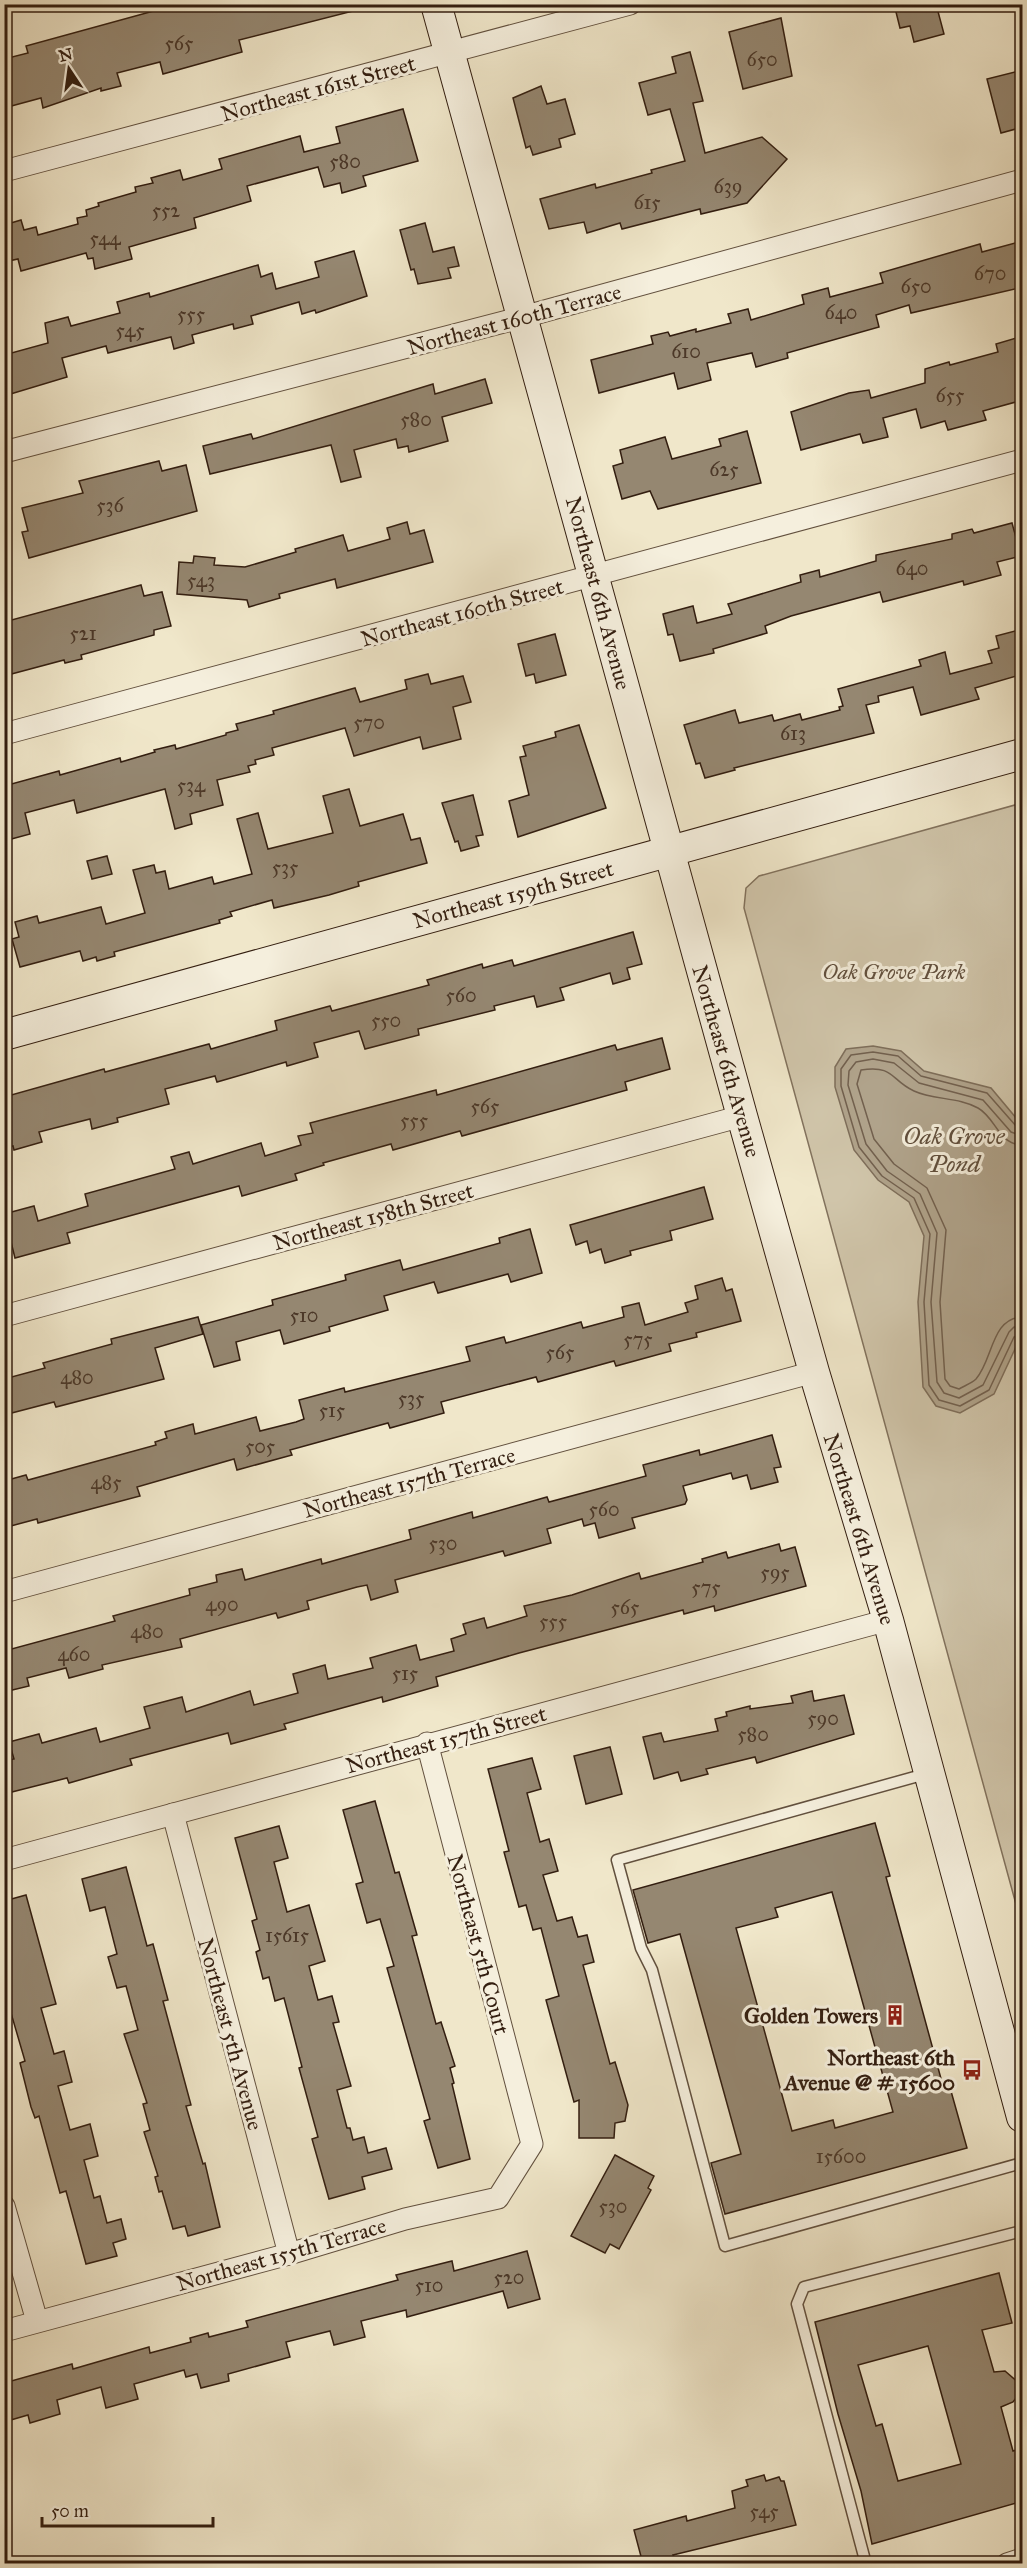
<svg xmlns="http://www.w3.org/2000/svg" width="1027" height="2568" font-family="'IM FELL Great Primer',serif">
<rect width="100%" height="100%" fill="#f0e7ca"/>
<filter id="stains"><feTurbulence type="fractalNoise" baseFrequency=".00333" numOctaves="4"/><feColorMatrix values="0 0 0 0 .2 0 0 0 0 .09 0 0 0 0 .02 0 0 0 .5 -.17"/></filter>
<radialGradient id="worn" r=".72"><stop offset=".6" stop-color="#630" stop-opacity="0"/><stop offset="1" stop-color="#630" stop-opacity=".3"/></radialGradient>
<path fill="#d0c5aa" stroke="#82725d" stroke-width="1.5" d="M1022 803V1918L1020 1919 744 908 746 888 759 876Z"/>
<path fill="#b0a38b" stroke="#7e6e5a" stroke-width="1.5" d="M873 1046 901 1051 924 1071 991 1088 1022 1125V1334L994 1394 960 1413 936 1406 923 1387 918 1302 924 1236 909 1202 878 1180 854 1150 835 1087V1067L846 1049Z"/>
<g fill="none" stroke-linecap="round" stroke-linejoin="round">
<g stroke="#72604e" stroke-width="1.5">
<path d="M1022 1128 1016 1126 987 1093 921 1076 898 1056 873 1052 851 1055 841 1069V1086L859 1147 882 1176 914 1198 930 1234 924 1302 929 1385 939 1400 960 1406 989 1390 1014 1337 1022 1333"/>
<path d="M1022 1136 1011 1132 983 1100 919 1083 894 1063 873 1059 856 1062 849 1071 848 1085 866 1144 887 1171 920 1194 937 1233 931 1302 937 1382 944 1393 959 1398 983 1385 1009 1332 1014 1327 1022 1326"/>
<path d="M1022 1145C998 1144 996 1118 978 1108 959 1097 933 1100 914 1091 890 1080 895 1065 861 1070L857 1084 874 1139 894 1164 927 1188 946 1230 940 1302 945 1379 950 1386 959 1389C964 1386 972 1383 976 1379 993 1360 991 1318 1022 1317"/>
</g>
</g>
<g fill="#958771" stroke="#331e10" stroke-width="1.5" fill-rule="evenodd">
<path d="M179 4H356L357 10 239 40 242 52 163 74 160 62 117 73 121 86 101 91V88L43 108 41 98 4 108V59L28 53 26 46Z"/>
<path d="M894 4H936L944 34 914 42 910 26 900 28Z"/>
<path d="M781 18 792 76 743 89 729 32Z"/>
<path d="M690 52 703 101 693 103 705 153 762 137 787 159 747 203 701 214 700 209 622 229 620 223 587 233 584 222 549 229 540 199 595 184 596 188 652 173 651 170 685 161 670 109 648 115 639 83 676 73 672 57Z"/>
<path d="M1023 70V127L1001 133 987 79Z"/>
<path d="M541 86 547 104 565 99 575 134 559 139 561 147 533 155 530 146 526 148 513 98Z"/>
<path d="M403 109 418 161 363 176 366 186 342 193 340 183 324 187 318 167 247 186 251 201 194 218 196 228 129 247 132 259 95 269 93 258 88 259 86 253 21 271 18 259 4 262V225L21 220 24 230 36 227 38 235 78 224 77 218 87 216 86 210 99 206 98 203 136 192 135 187 153 183 151 178 180 170 183 180 222 169 219 159 300 136 304 152 340 143 336 127Z"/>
<path d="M425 223 433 252 454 247 459 266 448 268 451 278 418 284 414 269 411 270 400 230Z"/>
<path d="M1023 241V287L911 313 909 305 876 315 879 327 787 353 788 358 756 367 752 353 707 363 711 380 678 389 674 373 599 393 591 360 653 344 651 336 668 332 670 336 696 329V332L731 323 728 314 748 309 751 320 804 304 802 295 828 288 830 297 883 283 880 273 980 244 982 252Z"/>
<path d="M354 251 367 296 316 313 315 310 302 314 299 302 251 316 253 324 234 329 233 324 192 335 194 343 174 349 171 337 108 353 106 346 62 358 67 377 4 396V355L48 343 45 323 68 317 71 326 120 313 117 302 149 293 150 297 258 265 261 277 272 273 276 289 319 277 315 262Z"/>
<path d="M1023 336V400L983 411 986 420 948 430 945 421 921 428 916 409 883 418 888 437 863 443 860 434 801 450 791 412 849 393 869 390 871 398 925 383V369L949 362 950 365 998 352 996 344Z"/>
<path d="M485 379 492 403 442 417 448 441 409 452 408 446 398 448 396 439 354 450 361 477 341 482 331 445 210 474 203 446 251 434 253 439 433 384 435 394Z"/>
<path d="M747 431 761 483 658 509 650 491 622 499 613 466 623 463 620 450 665 437 672 459 721 446 719 439Z"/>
<path d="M159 461 162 471 186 465 197 511 29 558 22 532 28 531 22 508 83 493 79 481Z"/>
<path d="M407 522 410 534 424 530 433 562 337 588 335 579 279 594 280 598 249 607 247 600 177 594 179 562 193 563 194 556 215 558 214 565 245 567 296 552 295 549 343 535 348 551 390 539 387 528Z"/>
<path d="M1012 523 1021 556 997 562 1001 575 964 585 963 581 883 602 880 592 791 616 765 626 767 633 713 649 714 653 680 661 673 634 668 635 663 614 693 606 697 623 732 614 728 604 801 582 800 575 819 570 820 577 876 561V555L952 539V534L972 529 974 533Z"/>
<path d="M141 585 144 596 162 592 171 626 154 630V635L81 655 82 659 65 663 64 660 4 676V622Z"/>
<path d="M1019 630 1023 642V674L975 688 979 699 921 715 913 687 878 696 879 702 866 705 874 733 734 768 735 770 705 778 700 763 696 764 684 725 735 710 739 723 772 715 774 721 800 714 802 720 840 710 839 707 843 706 838 689 921 666 919 660 945 652 950 674 992 663 988 651 999 648 996 636Z"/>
<path d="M555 634 566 675 536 683 534 674 526 676 518 644Z"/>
<path d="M428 674 431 684 463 676 471 702 453 707 461 739 423 749 420 737 354 756 345 728 272 748 274 755 255 760 256 764 248 766 250 772 217 780 223 805 190 814 192 824 175 829 165 789 77 813 74 800 25 813 30 834 4 841V786L59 771 60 775 120 758 121 762 155 752 154 750 175 745 176 749 226 735V733L238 730 236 724 274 714 273 711 355 688 360 702 407 689 405 680Z"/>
<path d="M579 725 606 808 518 837 509 801 529 795 520 757 526 756 523 746 556 737 555 732Z"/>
<path d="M349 789 360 826 403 814 411 840 420 838 427 863 358 882 359 886 329 895 274 908 272 900 230 912 232 916 219 920 220 923 114 952 115 956 97 961 96 957 83 961 80 951 20 967 12 939 19 937 15 922 37 916 39 923 101 907 106 924 145 913 133 870 154 865 156 873 165 871 169 889 212 877 214 884 252 874 237 819 258 813 268 849 333 833 323 796Z"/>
<path d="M473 795 483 835 476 836 479 846 461 851 458 841 455 842 442 803Z"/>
<path d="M107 856 112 874 92 879 87 861Z"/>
<path d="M633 932 642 964 627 968 630 979 613 984 610 973 560 988 564 1000 537 1007 534 996 494 1006 495 1010 418 1029 419 1035 365 1049 359 1031 314 1043 318 1057 287 1066 286 1062 217 1082 215 1076 165 1089 169 1104 117 1118 118 1122 92 1129 90 1119 39 1132 42 1142 14 1150 13 1146 4 1148V1097L104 1069 105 1072 209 1044 211 1049 277 1030 275 1021 330 1006 332 1011 429 985 427 980 482 964 483 968 512 960 514 966Z"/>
<path d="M662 1038 670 1069 625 1082 627 1090 462 1136 460 1131 393 1150 391 1144 323 1163 324 1165 295 1174 297 1180 242 1196 239 1186 67 1233 70 1243 15 1258 4 1214 34 1206 38 1221 88 1206 85 1194 175 1169 171 1157 189 1152 193 1164 261 1143 265 1156 301 1145 298 1136 313 1133 310 1123 436 1090 437 1095 615 1045 617 1050Z"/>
<path d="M704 1187 713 1219 670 1231 672 1240 630 1251 631 1255 605 1263 601 1249 590 1253 587 1241 576 1245 570 1225Z"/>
<path d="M530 1229 542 1273 511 1282 508 1274 438 1293 434 1282 384 1296 388 1310 329 1327 330 1331 284 1344 280 1330 236 1342 240 1360 214 1367 201 1325 273 1305 272 1300 346 1280 345 1275 400 1260 403 1270 500 1243 499 1238Z"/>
<path d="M722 1278 726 1291 732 1289 741 1321 696 1333 697 1337 669 1344 671 1351 616 1366 614 1361 538 1382 536 1377 441 1402 444 1413 390 1428 388 1423 290 1450 292 1455 237 1470 234 1459 137 1487 140 1496 38 1523 37 1519 7 1527 4 1481 26 1475 28 1480 156 1445 155 1442 167 1438 165 1432 193 1424 195 1434 256 1417 260 1431 296 1422 304 1419 299 1400 344 1388 345 1392 470 1361 466 1347 504 1337 506 1343 581 1322 583 1328 624 1317 622 1307 639 1303 645 1325 668 1318 688 1312 685 1303 698 1299 695 1286Z"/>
<path d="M198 1317 203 1334 155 1348 164 1379 56 1407 54 1402 4 1415V1379L45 1368 43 1363 112 1344 111 1339Z"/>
<path d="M772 1435 781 1467 774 1468 778 1482 751 1489 747 1475 733 1479 731 1473 683 1486 687 1500 685 1504 632 1518 635 1528 599 1538 595 1523 584 1526 582 1519 547 1529 551 1543 505 1556 503 1551 395 1580 398 1592 371 1600 367 1585 357 1587 307 1601 309 1609 278 1618 276 1613 180 1639 182 1647 102 1665 103 1669 69 1678 66 1668 27 1678 29 1686 4 1692V1651L115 1621 113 1616 190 1595 189 1589 217 1582 216 1575 242 1569 245 1580 321 1559 322 1564 411 1539 409 1530 472 1512 473 1518 547 1497 549 1502 646 1476 643 1465 699 1450 700 1455Z"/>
<path d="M779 1544 781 1551 795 1547 806 1586 715 1611 714 1606 684 1614 683 1610 519 1653 436 1677 438 1686 383 1702 382 1697 284 1724 286 1729 231 1744 228 1733 130 1759 132 1765 69 1783 67 1778 4 1794V1761L14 1759 9 1742 39 1734 42 1743 96 1728 100 1742 150 1728 144 1707 182 1697 186 1712 250 1691 254 1705 298 1693 293 1674 325 1665 328 1679 373 1668 370 1658 416 1645 420 1660 454 1651 451 1639 466 1634 463 1624 484 1618 487 1628 527 1616 524 1606 572 1595 639 1573 641 1579 703 1562 702 1559 726 1552 728 1558Z"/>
<path d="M812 1691 814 1701 844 1695 854 1734 757 1763 755 1757 706 1769 708 1774 681 1781 678 1772 654 1779 643 1737 661 1733 664 1742 718 1731 715 1719 727 1716 726 1712 750 1706V1709L793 1703 791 1696Z"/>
<path d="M610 1747 622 1794 586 1804 574 1756Z"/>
<path d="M532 1758 541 1789 527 1793 540 1842 549 1839 558 1871 543 1875 557 1921 572 1917 578 1937 587 1935 594 1962 583 1965 610 2064 615 2062 628 2105 625 2121 615 2123 614 2138H579V2100L574 2102 546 2000 559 1996 541 1928 533 1930 526 1905 519 1907 504 1852 509 1851 488 1769Z"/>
<path d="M375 1801 395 1873 399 1872 417 1935 412 1936 436 2024 441 2022 455 2066 450 2068 454 2083 452 2084 470 2159 438 2168 424 2121 430 2119 387 1968 394 1966 380 1919 367 1923 356 1884 363 1882 343 1810Z"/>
<path d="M875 1823 890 1876 886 1877 943 2086 949 2084 967 2148 725 2214 711 2163 741 2154 680 1934 648 1943 633 1890ZM832 1892 893 2112 835 2128 833 2120 792 2131 736 1928 778 1917 775 1908Z"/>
<path d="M279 1826 288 1858 274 1862 287 1912 309 1905 325 1961 309 1966 318 2000 332 1996 339 2022 333 2023 351 2086 337 2090 347 2128H350L353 2140 364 2137 368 2153 386 2148 392 2169 362 2177 365 2189 329 2199 312 2139 318 2137 299 2068 302 2067 284 1998 275 2001 269 1977 263 1979 256 1952 260 1950 252 1921 257 1919 235 1838Z"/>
<path d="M126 1867 147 1946 153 1944 168 2000 163 2001 191 2105 186 2106 203 2164 205 2163 220 2227 188 2236 185 2226 173 2229 162 2191 159 2192 155 2177 158 2176 144 2132 150 2130 143 2104 147 2103 124 2034 138 2030 126 1986 117 1988 108 1957 117 1954 105 1907 90 1911 82 1879Z"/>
<path d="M26 1895 56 2004 41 2008 54 2054 64 2051 72 2082 58 2086 70 2130 90 2124 98 2156 84 2160 94 2198 100 2196 107 2223 121 2219 126 2239 113 2243 117 2256 86 2264 66 2191 60 2193 39 2116 35 2118 31 2107 20 2063 25 2061 4 1989V1901Z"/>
<path d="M615 2155 654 2176 648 2188 651 2190 619 2249 610 2244 605 2253 571 2236Z"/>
<path d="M527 2251 540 2299 508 2308 503 2291 407 2317 406 2310 361 2321 365 2337 334 2345 330 2331 286 2342 290 2357 228 2374 229 2381 201 2388 197 2374 186 2377 184 2370 134 2384 138 2399 106 2408 101 2387 57 2400 60 2414 30 2423 28 2415 4 2422V2383L72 2364 73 2369 149 2347 150 2353 191 2342 190 2338 208 2333 209 2337 248 2327 246 2321 398 2280 396 2275 452 2261 454 2271Z"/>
<path d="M999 2273 1012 2323 982 2330 994 2372 1005 2371 1019 2383V2394L1013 2402 1001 2407 1013 2451 1023 2448V2501L872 2544 861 2491 838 2414 815 2322ZM928 2346 961 2464 898 2481 882 2424 876 2426 858 2365Z"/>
<path d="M764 2475 766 2481 779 2477 781 2481H784L796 2525 673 2555 675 2558 655 2564H643L634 2530 686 2516 687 2521 735 2508 732 2491 748 2486 746 2480Z"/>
</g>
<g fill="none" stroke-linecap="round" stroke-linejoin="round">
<g stroke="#62503e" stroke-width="13">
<g id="lane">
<path d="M929 1773 617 1860 641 1948 652 1970 725 2246 1022 2163"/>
<path d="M866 2564 797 2304 804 2287 1022 2231"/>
</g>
</g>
<g stroke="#62503e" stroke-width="23">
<g id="street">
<path d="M4 171 630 4"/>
<path d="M4 452 523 317 1022 180"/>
<path d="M4 734 1022 460"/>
<path d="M4 1316 742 1116"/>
<path d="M4 1592 814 1372"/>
<path d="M173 1814 289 2254"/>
<path d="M4 1860 888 1620"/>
<path d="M4 2206 37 2321"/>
<path d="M4 2331 289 2254 405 2219 498 2198 532 2144 427 1743"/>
<path d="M1007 2564 1022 2559"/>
</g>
</g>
<g stroke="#331e10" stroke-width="32">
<g id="secondary">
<path d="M436 4 742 1116 814 1372 888 1620 1022 2117"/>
<path d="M4 1035 1022 754"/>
</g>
</g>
<use href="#lane" stroke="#f5efdd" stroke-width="10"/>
<use href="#street" stroke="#f5efdd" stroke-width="21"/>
<use href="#secondary" stroke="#f5efdd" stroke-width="30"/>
</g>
<defs>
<g id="building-bare" transform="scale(1.62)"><path d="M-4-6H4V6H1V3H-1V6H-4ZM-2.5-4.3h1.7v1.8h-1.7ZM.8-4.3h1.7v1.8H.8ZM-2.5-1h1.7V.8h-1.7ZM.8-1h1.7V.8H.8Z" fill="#8f2418" stroke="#f5efdd" stroke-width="2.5" paint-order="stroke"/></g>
<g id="bus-bare" transform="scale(1.62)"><path d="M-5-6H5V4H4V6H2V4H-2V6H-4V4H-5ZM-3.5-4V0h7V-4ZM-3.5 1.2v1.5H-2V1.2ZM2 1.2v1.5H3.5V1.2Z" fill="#8f2418" stroke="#f5efdd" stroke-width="2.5" paint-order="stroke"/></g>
</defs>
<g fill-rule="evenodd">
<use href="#building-bare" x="895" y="2015"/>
<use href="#bus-bare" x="972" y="2070"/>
</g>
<g text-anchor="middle" stroke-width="6" stroke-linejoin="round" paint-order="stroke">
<g font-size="20" fill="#4c3828">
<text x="179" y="50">565</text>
<text x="762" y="66">650</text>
<text x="345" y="168">580</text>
<text x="728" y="193">639</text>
<text x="647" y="209">615</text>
<text x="166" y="217">552</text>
<text x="105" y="245">544</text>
<text x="990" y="280">670</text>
<text x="916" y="293">650</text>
<text x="841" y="319">640</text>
<text x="191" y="321">555</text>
<text x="130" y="337">545</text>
<text x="686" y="358">610</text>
<text x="950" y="402">655</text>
<text x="416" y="426">580</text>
<text x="724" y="476">625</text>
<text x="110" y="512">536</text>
<text x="912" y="575">640</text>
<text x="201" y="587">543</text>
<text x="83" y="640">521</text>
<text x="369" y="729">570</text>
<text x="793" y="740">613</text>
<text x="191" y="792">534</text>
<text x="285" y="874">535</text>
<text x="461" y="1002">560</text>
<text x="386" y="1027">550</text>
<text x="485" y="1113">565</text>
<text x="414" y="1127">555</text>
<text x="304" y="1322">510</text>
<text x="638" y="1346">575</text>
<text x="560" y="1359">565</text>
<text x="77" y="1384">480</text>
<text x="411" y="1405">535</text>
<text x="332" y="1417">515</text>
<text x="260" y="1453">505</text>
<text x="106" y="1489">485</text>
<text x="604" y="1516">560</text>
<text x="443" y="1550">530</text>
<text x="775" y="1579">595</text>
<text x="706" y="1594">575</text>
<text x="222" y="1611">490</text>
<text x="625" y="1614">565</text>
<text x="553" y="1628">555</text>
<text x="147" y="1638">480</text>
<text x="74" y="1661">460</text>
<text x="405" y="1680">515</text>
<text x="823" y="1725">590</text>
<text x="753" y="1741">580</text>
<text x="287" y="1942">15615</text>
<text x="841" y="2163">15600</text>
<text x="613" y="2213">530</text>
<text x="509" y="2284">520</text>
<text x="429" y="2292">510</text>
<text x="764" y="2518">545</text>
</g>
<g font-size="22" fill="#331e10" stroke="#f5efdd">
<text transform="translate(318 88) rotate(-15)" y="8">Northeast 161st Street</text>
<text transform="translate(514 319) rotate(-15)" y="8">Northeast 160th Terrace</text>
<text transform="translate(599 593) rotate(75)" y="8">Northeast 6th Avenue</text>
<text transform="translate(462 612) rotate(-15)" y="8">Northeast 160th Street</text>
<text transform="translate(513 894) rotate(-15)" y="8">Northeast 159th Street</text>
<text transform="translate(727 1061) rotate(74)" y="8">Northeast 6th Avenue</text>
<text transform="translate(373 1216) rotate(-15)" y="8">Northeast 158th Street</text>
<text transform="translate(409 1482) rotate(-15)" y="8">Northeast 157th Terrace</text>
<text transform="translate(860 1529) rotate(73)" y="8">Northeast 6th Avenue</text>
<text transform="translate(446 1739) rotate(-15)" y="8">Northeast 157th Street</text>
<text transform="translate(479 1944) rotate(75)" y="8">Northeast 5th Court</text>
<text transform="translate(231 2034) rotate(75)" y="8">Northeast 5th Avenue</text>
<text transform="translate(281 2254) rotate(-16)" y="8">Northeast 155th Terrace</text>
</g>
<g font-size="22" font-style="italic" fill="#62503e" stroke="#f5efdd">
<text x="894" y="979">Oak Grove Park</text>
</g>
<g font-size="22" font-weight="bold" fill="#331e10" stroke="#f5efdd" text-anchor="end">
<text x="878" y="2023">Golden Towers</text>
<text x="955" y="2065">Northeast 6th<tspan x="955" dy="25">Avenue @ # 15600</tspan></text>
</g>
<g font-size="24" font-style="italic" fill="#5f4d3b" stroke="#f5efdd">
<text x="954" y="1144">Oak Grove<tspan x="954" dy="28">Pond</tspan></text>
</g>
</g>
<rect width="1027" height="2568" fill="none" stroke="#f0e7ca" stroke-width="24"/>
<rect x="6" y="6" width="1015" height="2556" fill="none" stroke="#331e10" stroke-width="3"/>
<rect x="12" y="12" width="1003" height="2544" fill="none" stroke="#331e10" stroke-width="1.5"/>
<g transform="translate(69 69) rotate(347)" stroke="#f5efdd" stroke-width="4.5" paint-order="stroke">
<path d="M0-4.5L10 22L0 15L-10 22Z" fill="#331e10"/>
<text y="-9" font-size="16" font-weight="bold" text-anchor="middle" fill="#331e10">N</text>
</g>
<path d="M42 2517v9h171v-9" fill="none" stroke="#331e10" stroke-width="3"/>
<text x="51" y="2517" font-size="18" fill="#331e10" stroke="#f5efdd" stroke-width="4.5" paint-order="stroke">50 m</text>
<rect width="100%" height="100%" filter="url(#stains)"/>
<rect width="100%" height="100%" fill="url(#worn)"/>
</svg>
